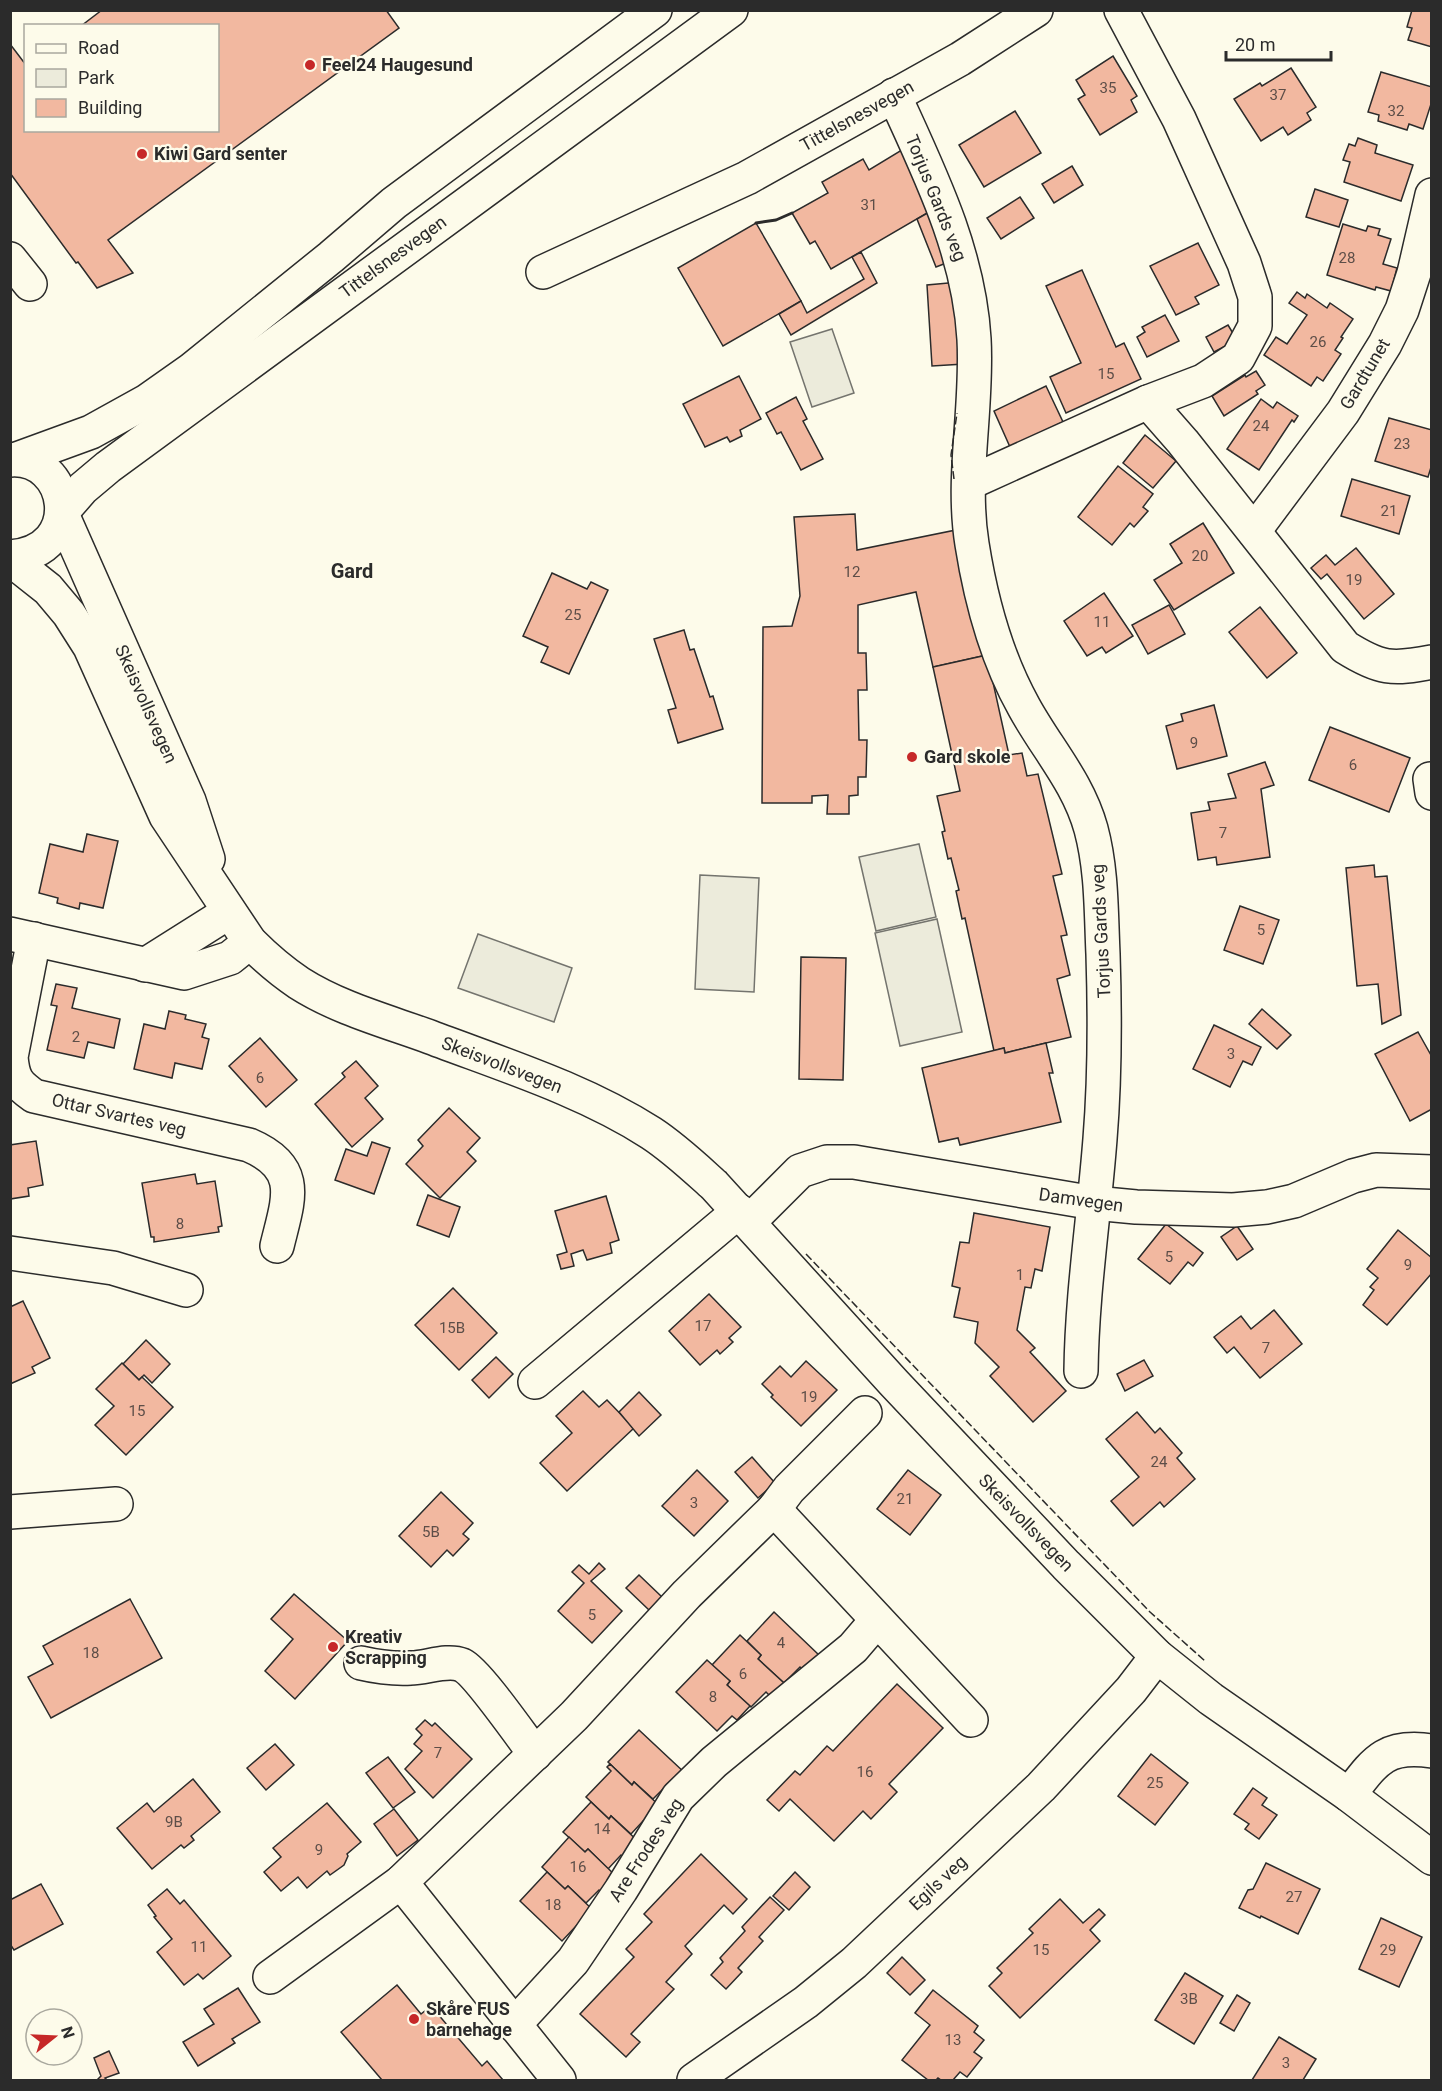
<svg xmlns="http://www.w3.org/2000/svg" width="1442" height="2091" font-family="Roboto,sans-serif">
<rect width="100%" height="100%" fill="#fdfbea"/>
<g fill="#ecebdb" stroke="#74746e" stroke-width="1.5">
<path d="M832 329 854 393 812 407 790 342Z"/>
<path d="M919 844 936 917 876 931 859 857Z"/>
<path d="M700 875 759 878 754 992 695 989Z"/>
<path d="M937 919 962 1032 900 1046 875 933Z"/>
<path d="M478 934 572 968 554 1022 458 988Z"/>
</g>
<g fill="#f2b8a0" stroke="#2b2b2b" stroke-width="1.5">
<path d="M102 10H386L399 28 108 240 133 273 97 288 78 262 76 263 10 173V44L26 65V130H218V26H81Z"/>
<path d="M1412 10H1432V47L1408 40 1412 28 1407 27Z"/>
<path d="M1113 56 1137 96 1131 100 1137 112 1100 135 1078 99 1085 95 1076 80Z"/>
<path d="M1291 68 1316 107 1307 113 1311 120 1288 135 1283 127 1261 141 1234 99 1260 83 1262 86Z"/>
<path d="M1381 72 1432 87V101L1423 129 1409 124 1407 130 1378 121 1379 115 1368 112Z"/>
<path d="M1015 111 1041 153 984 187 959 145Z"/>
<path d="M1358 138 1377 145 1375 153 1413 165 1401 201 1344 182 1350 162 1343 160 1349 144 1355 146Z"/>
<path d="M905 148 934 209 831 269 815 241 810 244 792 213 828 193 822 182 863 159 869 170Z"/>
<path d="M1072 166 1083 185 1054 203 1042 184Z"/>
<path d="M1315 189 1348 200 1339 227 1306 217Z"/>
<path d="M1020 197 1034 218 1001 239 987 218Z"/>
<path d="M931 211 954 260 936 267 917 219Z"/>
<path d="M756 223 801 301 723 346 678 268Z"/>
<path d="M1343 224 1366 231 1368 226 1380 229 1378 235 1391 239 1383 264 1397 268 1391 291 1376 287 1375 290 1327 275Z"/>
<path d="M1198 243 1219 285 1195 297 1199 304 1176 315 1150 266Z"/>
<path d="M861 252 877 283 791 335 779 314 801 301 807 313 864 279 852 257Z"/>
<path d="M1082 270 1116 347 1124 343 1141 379 1066 413 1050 377 1081 363 1046 286Z"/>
<path d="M959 282 964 364 932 366 927 285Z"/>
<path d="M1297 292 1305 298 1307 294 1327 308 1330 303 1353 319 1341 337 1343 338 1335 350 1341 354 1323 381 1317 377 1311 386 1264 355 1276 337 1287 344 1307 315 1289 303Z"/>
<path d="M1165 315 1179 341 1147 357 1137 337 1145 332 1142 327Z"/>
<path d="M1228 325 1237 340 1214 352 1206 337Z"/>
<path d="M1256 371 1265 385 1256 391 1258 394 1224 416 1212 396 1245 375 1246 377Z"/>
<path d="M739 376 761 419 740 430 742 436 730 442 727 437 705 447 683 404Z"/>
<path d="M1046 386 1063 422 1010 447 994 411Z"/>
<path d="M796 397 807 419 803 421 823 459 801 470 781 432 777 434 766 413Z"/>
<path d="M1261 399 1273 408 1277 402 1298 416 1294 422 1292 420 1259 470 1227 449Z"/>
<path d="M1389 418 1432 430V464L1428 477 1375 461Z"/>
<path d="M1145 435 1176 461 1153 488 1123 463Z"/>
<path d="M1118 466 1153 494 1143 507 1148 511 1134 527 1130 523 1112 545 1078 517Z"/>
<path d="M1352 479 1410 496 1399 534 1341 516Z"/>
<path d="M855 514 857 550 961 529 987 655 933 667 916 592 858 605V653H866L867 690H858L859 740H867L866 777H858V795L849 796V814H827L828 795 812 796V803H762L763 627 792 626 800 596 794 517Z"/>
<path d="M1203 523 1234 573 1174 610 1154 580 1182 563 1170 544Z"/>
<path d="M1356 548 1394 594 1364 619 1327 574 1321 579 1311 568 1326 555 1335 565Z"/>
<path d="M552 573 587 589 591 582 608 590 569 674 541 662 548 647 523 636Z"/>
<path d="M1104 593 1133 636 1106 653 1102 647 1087 656 1064 621Z"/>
<path d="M1169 605 1185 634 1148 654 1132 625Z"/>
<path d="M1260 607 1297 653 1267 678 1229 632Z"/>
<path d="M684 630 690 650 694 649 710 697 713 696 723 729 678 743 668 710 676 708 654 639Z"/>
<path d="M987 655 1009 755 1022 753 1027 776 1038 774 1062 874 1053 876 1067 935 1061 936 1070 975 1057 979 1071 1037 1005 1053 1004 1048 994 1051 965 918 962 919 956 891 959 890 951 858 948 859 942 832 945 831 937 796 960 791 933 667Z"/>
<path d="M1214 705 1227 756 1177 769 1166 726 1183 721 1181 714Z"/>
<path d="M1330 727 1410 758 1389 812 1309 780Z"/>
<path d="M1265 762 1274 785 1261 789 1270 857 1217 865 1216 857 1198 860 1191 813 1210 810 1208 802 1236 798 1228 774Z"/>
<path d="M87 834 118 841 103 908 80 903 79 909 57 903 58 898 39 893 50 844 83 852Z"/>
<path d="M1374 865 1375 877 1387 876 1401 1015 1382 1024 1378 984 1357 986 1346 868Z"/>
<path d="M1240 906 1279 920 1263 964 1224 950Z"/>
<path d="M801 957 846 958 843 1080 799 1079Z"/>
<path d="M56 984 77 988 72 1008 120 1019 114 1048 88 1042 84 1058 47 1050 57 1006 51 1005Z"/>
<path d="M1262 1009 1291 1035 1277 1049 1249 1024Z"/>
<path d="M169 1011 186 1015 185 1019 206 1024 202 1037 209 1039 202 1069 175 1063 172 1078 134 1069 144 1024 165 1029Z"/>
<path d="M1214 1025 1261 1047 1252 1065 1243 1061 1230 1087 1193 1069Z"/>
<path d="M1418 1032 1432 1057V1109L1410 1121 1375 1054Z"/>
<path d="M260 1038 297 1080 266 1107 229 1066Z"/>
<path d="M1046 1043 1053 1073H1049L1061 1122 960 1145 958 1138 939 1142 922 1068 1004 1048 1005 1053Z"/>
<path d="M356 1061 378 1086 365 1098 383 1119 352 1147 315 1104 345 1077 342 1073Z"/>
<path d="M449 1108 480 1138 467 1152 476 1161 440 1198 406 1164 423 1146 418 1140Z"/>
<path d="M36 1141 43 1185 28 1188 29 1196 10 1199V1145Z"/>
<path d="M372 1142 390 1148 374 1194 335 1180 346 1149 367 1156Z"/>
<path d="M195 1174 197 1184 215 1181 222 1226 218 1227 219 1232 154 1242V1237H151L142 1183Z"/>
<path d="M428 1195 460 1207 449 1237 417 1225Z"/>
<path d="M606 1196 619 1240 610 1243 612 1253 587 1260 583 1250 571 1254 574 1266 561 1269 557 1255 567 1252 555 1211Z"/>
<path d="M974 1213 1050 1227 1042 1271 1035 1269 1031 1288 1025 1287 1017 1330 1035 1348 1030 1352 1066 1391 1033 1422 990 1376 999 1367 975 1343 978 1322 954 1317 960 1288 952 1286 960 1242 969 1243Z"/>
<path d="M1166 1224 1203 1253 1193 1266 1188 1262 1170 1284 1138 1259Z"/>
<path d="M1237 1226 1253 1249 1237 1260 1221 1237Z"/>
<path d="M1398 1230 1432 1258V1273L1387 1325 1363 1305 1374 1290 1370 1287 1378 1278 1367 1269Z"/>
<path d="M453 1288 497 1333 459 1370 415 1325Z"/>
<path d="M709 1294 741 1327 729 1338 733 1342 720 1354 717 1350 700 1365 669 1331Z"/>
<path d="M23 1301 50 1358 32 1367 35 1373 10 1384V1307Z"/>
<path d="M1274 1310 1302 1344 1260 1378 1234 1347 1227 1353 1214 1337 1241 1316 1251 1329Z"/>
<path d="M146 1340 170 1364 152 1383 144 1375 139 1380 123 1364Z"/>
<path d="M496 1357 513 1374 489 1398 472 1380Z"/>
<path d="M1144 1360 1153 1376 1125 1391 1117 1374Z"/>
<path d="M806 1361 837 1390 801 1426 771 1397 773 1395 762 1384 780 1366 791 1377Z"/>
<path d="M122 1363 139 1380 142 1377 173 1407 126 1455 95 1425 114 1406 96 1389Z"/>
<path d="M583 1391 599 1407 607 1400 634 1428 567 1491 540 1463 572 1433 556 1416Z"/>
<path d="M639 1392 661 1415 639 1436 619 1412Z"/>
<path d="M1137 1412 1155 1433 1160 1428 1182 1453 1177 1458 1195 1479 1164 1507 1160 1502 1133 1526 1111 1501 1139 1477 1106 1439Z"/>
<path d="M752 1457 775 1483 758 1498 735 1472Z"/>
<path d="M697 1470 728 1501 694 1536 662 1506Z"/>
<path d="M908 1470 941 1495 910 1535 877 1509Z"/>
<path d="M441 1492 473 1523 463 1534 469 1539 453 1556 447 1550 431 1567 399 1536Z"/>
<path d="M599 1563 605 1569 591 1581 622 1611 592 1643 558 1611 584 1583 572 1572 579 1565 589 1574Z"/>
<path d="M639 1575 662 1597 649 1610 626 1588Z"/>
<path d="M294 1594 348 1641 295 1699 265 1671 293 1639 271 1619Z"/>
<path d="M130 1599 162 1658 51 1718 28 1677 53 1664 43 1646Z"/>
<path d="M774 1612 820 1656 805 1672 800 1667 784 1683 758 1659 761 1655 747 1641Z"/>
<path d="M740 1635 761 1655 758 1659 784 1683 770 1696 766 1692 751 1707 727 1685 730 1681 712 1665Z"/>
<path d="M707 1660 730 1681 727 1685 750 1706 737 1720 732 1716 717 1731 676 1692Z"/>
<path d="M897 1684 943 1728 889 1784 897 1792 871 1819 863 1811 834 1841 790 1799 779 1811 767 1800 795 1771 800 1775 827 1746 833 1751Z"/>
<path d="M425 1720 432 1726 435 1723 472 1759 433 1798 405 1769 422 1751 414 1744 422 1735 416 1729Z"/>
<path d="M639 1730 686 1774 670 1790 666 1786 653 1799 634 1782 632 1785 608 1762Z"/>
<path d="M275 1744 294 1765 266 1790 247 1768Z"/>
<path d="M1151 1754 1188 1783 1155 1825 1118 1796Z"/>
<path d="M388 1757 415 1792 393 1808 366 1773Z"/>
<path d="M610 1764 632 1785 634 1782 663 1809 648 1826 643 1821 631 1834 611 1816 609 1819 586 1797 611 1771 607 1767Z"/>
<path d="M193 1779 220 1812 191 1836 194 1840 184 1848 181 1845 152 1869 117 1828 147 1803 154 1812Z"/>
<path d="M1253 1788 1267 1798 1262 1805 1277 1815 1259 1839 1245 1829 1249 1824 1234 1814Z"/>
<path d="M591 1802 609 1819 611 1816 641 1844 626 1860 621 1855 608 1869 588 1849 585 1852 563 1832Z"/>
<path d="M327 1803 361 1842 347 1854 348 1856 344 1865 330 1875 327 1871 307 1888 298 1877 281 1891 264 1872 281 1857 273 1848Z"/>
<path d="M394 1809 418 1840 397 1856 374 1824Z"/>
<path d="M569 1837 585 1852 588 1849 619 1879 604 1895 599 1890 586 1903 568 1886 565 1889 542 1867Z"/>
<path d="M701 1854 747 1899 733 1914 724 1905 685 1946 692 1954 666 1982 674 1989 631 2034 640 2042 626 2057 580 2014 634 1957 626 1949 652 1922 644 1914Z"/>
<path d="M1266 1863 1320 1889 1298 1934 1261 1916 1260 1918 1239 1908 1248 1890 1253 1889Z"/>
<path d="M547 1872 565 1889 568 1886 596 1913 581 1929 577 1925 562 1941 520 1901Z"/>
<path d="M795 1872 810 1887 789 1910 773 1896Z"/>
<path d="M41 1884 63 1924 14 1950 10 1944V1900Z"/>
<path d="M167 1889 180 1904 184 1900 231 1956 203 1979 198 1974 184 1985 157 1952 172 1939 154 1917 156 1916 148 1905Z"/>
<path d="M770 1897 784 1910 759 1937 763 1941 738 1968 742 1972 726 1989 711 1975 723 1962 720 1958 745 1931 742 1927Z"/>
<path d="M1060 1899 1083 1923 1099 1909 1105 1915 1090 1930 1100 1941 1020 2018 989 1986 1002 1973 997 1968 1033 1933 1029 1929Z"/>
<path d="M1381 1918 1422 1937 1399 1987 1359 1969Z"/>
<path d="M902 1957 925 1980 910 1995 887 1973Z"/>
<path d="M1185 1973 1223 1996 1194 2044 1155 2020Z"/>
<path d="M397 1985 421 2014 431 2006 482 2066 487 2061 503 2080H382L341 2032Z"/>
<path d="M238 1988 260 2022 232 2039 235 2043 198 2066 183 2042 214 2024 204 2009Z"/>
<path d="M933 1990 978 2026 974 2032 984 2040 974 2052 982 2058 967 2077 960 2072 953 2080H941L938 2078 936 2080H928L902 2060 930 2025 915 2013Z"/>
<path d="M1237 1995 1250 2003 1234 2031 1220 2023Z"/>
<path d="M1279 2037 1316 2059 1303 2080H1252Z"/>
<path d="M109 2051 119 2073 105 2078 107 2080H97L101 2076 94 2058Z"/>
</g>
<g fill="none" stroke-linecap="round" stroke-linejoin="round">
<g stroke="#2b2b2b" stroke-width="36">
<g id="minor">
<path d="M894 95C930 174 969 252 974 339 978 407 961 477 972 544 981 601 996 657 1024 707 1047 749 1078 782 1091 829 1102 870 1101 912 1103 954 1105 1016 1105 1078 1100 1139 1094 1217 1082 1293 1081 1371"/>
<path d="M10 259 30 284"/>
<path d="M543 272 747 178 960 59 1036 10"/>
<path d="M1148 402 1183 442 1345 647C1380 669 1392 670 1432 662"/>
<path d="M969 483 1148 402 1203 381 1238 358 1255 326V297L1244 263 1179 119 1121 10"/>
<path d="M1254 531 1343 412 1385 344 1402 310 1414 273 1432 195"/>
<path d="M1430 779 1432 793"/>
<path d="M10 934 184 973 230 958 250 942"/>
<path d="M34 939 11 1057C13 1079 17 1084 34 1096L249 1145C303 1168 288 1200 277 1246"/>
<path d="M145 965 229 912"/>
<path d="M749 1222 800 1171 827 1162H854L1094 1203 1136 1207 1233 1210 1267 1207 1294 1201 1353 1176 1376 1170 1432 1172"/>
<path d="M10 1253 113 1268 186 1290"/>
<path d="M535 1382 739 1211"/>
<path d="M774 1509 971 1720"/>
<path d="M10 1512 116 1504"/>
<path d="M361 1663C378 1667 394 1669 411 1668 426 1668 447 1659 462 1665 477 1672 522 1737 535 1754"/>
<path d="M1349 1795C1375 1761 1385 1744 1432 1751"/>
<path d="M401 1882 559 2080"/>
<path d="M270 1977 401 1882 574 1716 687 1594 774 1509 789 1489 865 1413"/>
<path d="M514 2025 573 1961 621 1890 678 1797 714 1762 853 1648 877 1620"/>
<path d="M694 2080 806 2002 854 1963 1041 1787 1131 1690 1157 1656"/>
</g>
</g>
<g stroke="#2b2b2b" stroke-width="36">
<g id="major">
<path d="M17 459 91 432 147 401 191 370 331 257 394 203 655 10"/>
<path d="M10 460C70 455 87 551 10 557"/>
<path d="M62 512 83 488 108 467 731 10"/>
<path d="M62 514 189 801 208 859"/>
<path d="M10 559 48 589 69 614 90 647 166 816 250 942C265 957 281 971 299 983 338 1008 386 1021 430 1037 504 1065 584 1090 651 1133 674 1148 694 1167 714 1185L894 1383 1066 1565 1157 1656 1211 1699 1349 1795 1432 1858"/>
</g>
</g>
<use href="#minor" stroke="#fdfbea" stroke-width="33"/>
<use href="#major" stroke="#fdfbea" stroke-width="33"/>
<g stroke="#2b2b2b" stroke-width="1.5" stroke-dasharray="8 3" stroke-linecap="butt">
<path d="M954 479 951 455 957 413"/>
<path d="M806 1254 1150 1612 1205 1661"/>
</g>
<path stroke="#2b2b2b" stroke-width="3" d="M756 223 776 220 792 213"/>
</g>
<g fill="#c62828" stroke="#fdfbea" stroke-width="2">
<circle cx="310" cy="65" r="6"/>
<circle cx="142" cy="154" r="6"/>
<circle cx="912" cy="757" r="6"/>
<circle cx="333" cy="1647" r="6"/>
<circle cx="414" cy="2019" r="6"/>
</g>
<g text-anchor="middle" stroke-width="4.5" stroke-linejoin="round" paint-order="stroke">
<g font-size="15" fill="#5d4e48">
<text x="1108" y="93">35</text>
<text x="1278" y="100">37</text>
<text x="1396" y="116">32</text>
<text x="869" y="210">31</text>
<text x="1347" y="263">28</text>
<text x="1318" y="347">26</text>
<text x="1106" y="379">15</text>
<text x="1261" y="431">24</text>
<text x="1402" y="449">23</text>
<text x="1389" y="516">21</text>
<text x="1200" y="561">20</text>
<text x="852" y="577">12</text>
<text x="1354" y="585">19</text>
<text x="573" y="620">25</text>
<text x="1102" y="627">11</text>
<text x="1194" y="748">9</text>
<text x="1353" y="770">6</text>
<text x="1223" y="838">7</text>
<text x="1261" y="935">5</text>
<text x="76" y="1042">2</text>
<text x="1231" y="1059">3</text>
<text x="260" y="1083">6</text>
<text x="180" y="1229">8</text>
<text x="1169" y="1262">5</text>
<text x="1408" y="1270">9</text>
<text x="1020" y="1280">1</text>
<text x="703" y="1331">17</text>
<text x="452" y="1333">15B</text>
<text x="1266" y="1353">7</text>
<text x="809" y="1402">19</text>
<text x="137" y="1416">15</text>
<text x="1159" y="1467">24</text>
<text x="905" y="1504">21</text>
<text x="694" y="1508">3</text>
<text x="431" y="1537">5B</text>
<text x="592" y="1620">5</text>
<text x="781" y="1648">4</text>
<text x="91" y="1658">18</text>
<text x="743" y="1679">6</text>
<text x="713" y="1702">8</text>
<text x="438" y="1758">7</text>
<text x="865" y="1777">16</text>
<text x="1155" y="1788">25</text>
<text x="174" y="1827">9B</text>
<text x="602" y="1834">14</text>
<text x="319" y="1855">9</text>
<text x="578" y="1872">16</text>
<text x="1294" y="1902">27</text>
<text x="553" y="1910">18</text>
<text x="199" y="1952">11</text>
<text x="1041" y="1955">15</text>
<text x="1388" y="1955">29</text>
<text x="1189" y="2004">3B</text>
<text x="953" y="2045">13</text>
<text x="1286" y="2068">3</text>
</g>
<g font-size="18" font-weight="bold" fill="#2b2b2b" stroke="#fdfbea" text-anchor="start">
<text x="322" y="71">Feel24 Haugesund</text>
<text x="154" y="160">Kiwi Gard senter</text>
<text x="924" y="763">Gard skole</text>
<text x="345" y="1643">Kreativ<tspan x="345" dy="21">Scrapping</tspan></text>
<text x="426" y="2015">Skåre FUS<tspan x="426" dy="21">barnehage</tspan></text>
</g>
<g font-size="18" fill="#2b2b2b" stroke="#fdfbea">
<text transform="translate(857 116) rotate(-29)" y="6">Tittelsnesvegen</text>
<text transform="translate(936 198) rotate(68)" y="6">Torjus Gards veg</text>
<text transform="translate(393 257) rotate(-36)" y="6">Tittelsnesvegen</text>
<text transform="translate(1365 374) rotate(-59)" y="6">Gardtunet</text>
<text transform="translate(146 704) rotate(66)" y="6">Skeisvollsvegen</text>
<text transform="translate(1101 931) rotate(-93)" y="6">Torjus Gards veg</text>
<text transform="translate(502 1065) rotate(21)" y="6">Skeisvollsvegen</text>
<text transform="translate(119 1115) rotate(13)" y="6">Ottar Svartes veg</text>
<text transform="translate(1081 1200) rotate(8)" y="6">Damvegen</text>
<text transform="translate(1026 1523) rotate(46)" y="6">Skeisvollsvegen</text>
<text transform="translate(646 1850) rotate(-57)" y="6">Are Frodes veg</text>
<text transform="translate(938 1883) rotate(-43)" y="6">Egils veg</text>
</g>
<g font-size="20" font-weight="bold" fill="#2b2b2b" stroke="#fdfbea">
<text x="352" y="578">Gard</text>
</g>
</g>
<rect width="1442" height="2091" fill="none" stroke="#2b2b2b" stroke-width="24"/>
<rect x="24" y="24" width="195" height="108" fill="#fdfbea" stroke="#a9a89e" stroke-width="1.5"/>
<rect x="36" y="44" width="30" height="9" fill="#fdfbea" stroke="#a9a89e" stroke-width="1.5"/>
<text x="78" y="54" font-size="18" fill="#2b2b2b">Road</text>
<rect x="36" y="69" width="30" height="18" fill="#ecebdb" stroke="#a9a89e" stroke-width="1.5"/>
<text x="78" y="84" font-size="18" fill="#2b2b2b">Park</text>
<rect x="36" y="99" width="30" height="18" fill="#f2b8a0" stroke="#a9a89e" stroke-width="1.5"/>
<text x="78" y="114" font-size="18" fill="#2b2b2b">Building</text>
<g transform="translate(54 2037) rotate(72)"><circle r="28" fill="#fdfbea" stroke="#a9a89e" stroke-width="1.5"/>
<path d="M0-4.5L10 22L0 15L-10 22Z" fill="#c62828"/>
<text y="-9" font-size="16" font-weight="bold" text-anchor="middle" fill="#2b2b2b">N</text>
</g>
<path d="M1226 51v9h105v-9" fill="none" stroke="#2b2b2b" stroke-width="3"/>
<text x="1235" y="51" font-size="18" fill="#2b2b2b" stroke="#fdfbea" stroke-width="4.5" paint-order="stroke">20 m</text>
</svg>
